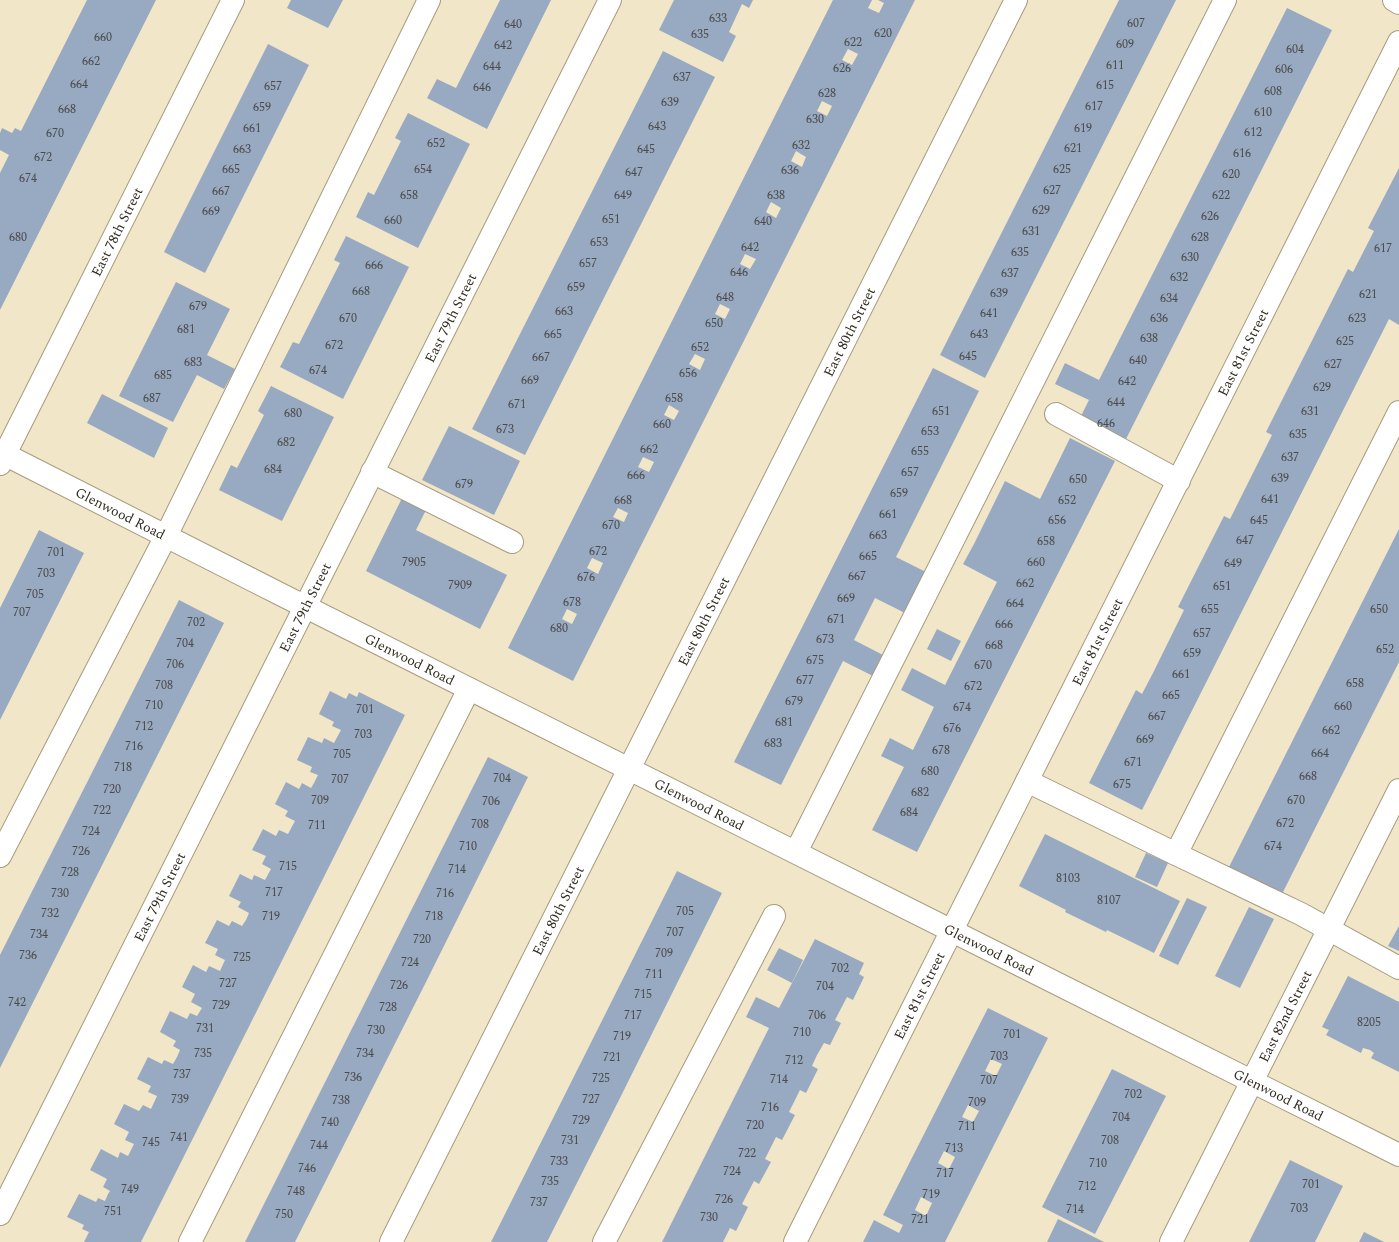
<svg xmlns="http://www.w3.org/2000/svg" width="1399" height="1242" font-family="Spectral,serif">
<rect width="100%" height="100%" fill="#f2e6c8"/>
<g fill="#98a9c2" fill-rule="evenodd">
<path d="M87 0H156L0 310V173L9 155 0 150V133L2 128 12 133 15 128 21 131Z"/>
<path d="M291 0H343L328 28 287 8Z"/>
<path d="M500 0H551L487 129 427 98 437 79 456 88Z"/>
<path d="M674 0H753L749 8 742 4 729 32 736 36 723 62 659 30Z"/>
<path d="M833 0H872L868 8 879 13 884 3 878 0H915L573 681 508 648ZM848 49 858 54 852 65 842 60ZM822 101 832 106 827 116 817 111ZM796 151 806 157 802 167 791 161ZM771 202 781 208 776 218 766 212ZM745 254 756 259 750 269 740 264ZM720 304 730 309 725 319 715 314ZM695 354 705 359 700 370 689 364ZM669 405 679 411 674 420 664 415ZM643 457 654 462 649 472 638 467ZM618 508 628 513 624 522 613 517ZM592 558 603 563 598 574 587 568ZM567 609 577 614 572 624 562 619Z"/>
<path d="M1119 0H1176L985 378 940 355Z"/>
<path d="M1287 8 1332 30 1123 445 1078 422 1089 400 1055 384 1065 363 1099 380Z"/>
<path d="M268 44 309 65 205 273 164 252Z"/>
<path d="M663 51 715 77 525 455 472 429Z"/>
<path d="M408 113 470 144 418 248 356 217 368 192 374 195 401 141 395 138Z"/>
<path d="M1399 168V325L1389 319 1142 810 1089 783 1136 690 1142 694 1153 673 1184 610 1178 607 1224 516 1230 519 1272 435 1266 432 1348 269 1353 272 1374 231 1368 228Z"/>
<path d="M346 236 409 267 343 399 280 367 293 342 299 344 340 263 334 260Z"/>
<path d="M176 282 230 309 207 355 235 369 224 389 197 375 173 422 119 396Z"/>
<path d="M933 368 979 391 896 557 926 572 905 613 875 598 854 640 883 655 873 676 843 661 781 785 734 762Z"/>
<path d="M271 386 334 417 282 521 219 490 231 465 237 468 264 415 258 411Z"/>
<path d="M102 394 168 428 154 458 87 423Z"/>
<path d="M449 426 520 461 494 515 422 480Z"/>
<path d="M1070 438 1115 461 917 852 872 830 904 767 881 756 890 738 913 750 934 707 901 690 912 668 945 685 997 582 963 564 974 544 1005 481 1040 499Z"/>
<path d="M404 494 428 506 416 530 507 575 480 629 366 571Z"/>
<path d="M1399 529V662L1282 894 1229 867Z"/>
<path d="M39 530 84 553 0 720V608Z"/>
<path d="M179 600 224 623 0 1068V955Z"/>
<path d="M937 629 961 641 951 661 927 649Z"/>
<path d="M330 691 346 699 349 693 357 697 359 692 405 715 141 1242H84L89 1232 82 1229 84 1225 67 1217 79 1194 96 1202 98 1198 105 1201 108 1194 110 1191 103 1187 107 1179 90 1170 101 1149 118 1158 120 1152 128 1156 134 1144 125 1140 129 1132 114 1124 124 1104 139 1111 143 1105 151 1109 157 1096 148 1092 151 1086 137 1079 148 1057 162 1064 164 1060 173 1064 177 1057 180 1050 173 1046 176 1041 160 1032 170 1011 187 1019 190 1013 197 1016 202 1008 191 1002 195 994 182 987 193 965 206 972 209 966 220 971 225 960 215 955 218 949 205 943 217 920 229 926 232 921 242 926 246 920 249 913 238 907 241 902 229 896 240 874 252 880 254 875 265 880 271 869 262 864 266 856 252 850 263 829 276 836 279 830 288 834 295 821 285 816 288 811 275 804 286 782 299 789 302 783 311 788 314 783 318 775 310 772 312 767 297 760 308 737 322 743 324 738 334 743 341 730 332 726 334 722 319 714Z"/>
<path d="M488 757 528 777 425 984 295 1242H245Z"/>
<path d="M1045 834 1180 901 1154 953 1107 930 1106 932 1065 912 1066 910 1019 886Z"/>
<path d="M1146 853 1168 863 1157 887 1135 877Z"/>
<path d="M677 871 722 893 619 1100 547 1242H491Z"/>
<path d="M1187 898 1207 907 1178 965 1159 956Z"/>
<path d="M1249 907 1274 919 1240 988 1215 976Z"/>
<path d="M1399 926V951L1388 946Z"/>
<path d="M815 939 864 963 859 974 864 977 853 1000 847 997 835 1020 841 1023 830 1045 824 1043 817 1055 812 1066 818 1069 806 1093 800 1090 789 1112 795 1115 782 1140 776 1137 765 1159 771 1162 759 1184 754 1181 742 1204 748 1207 736 1231 730 1228 723 1242H662L769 1028 746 1017 756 997 779 1008Z"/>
<path d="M779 948 803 960 792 983 767 970Z"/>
<path d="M1348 976 1399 1002V1072L1371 1058 1374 1053 1370 1050 1363 1048 1361 1053 1326 1035 1329 1030 1322 1027Z"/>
<path d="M988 1008 1048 1038 945 1242H863L874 1220 899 1233 903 1225 883 1215ZM991 1059 1002 1064 996 1076 985 1071ZM968 1105 979 1111 973 1122 962 1117ZM944 1151 955 1157 949 1169 938 1163ZM921 1197 932 1203 926 1216 915 1210Z"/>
<path d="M1112 1069 1166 1096 1095 1234 1042 1207Z"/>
<path d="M1290 1160 1343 1186 1315 1242H1249Z"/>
<path d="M1058 1219 1104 1242H1047Z"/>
<path d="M1364 1232 1384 1242H1359Z"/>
</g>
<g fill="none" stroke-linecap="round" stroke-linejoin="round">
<g stroke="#a69b7e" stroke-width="24">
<g id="minor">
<path d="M1394 0 1399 3"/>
<path d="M1056 414 1179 481"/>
<path id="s1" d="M0 452 280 594 1399 1155"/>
<path id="s2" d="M0 464 233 0"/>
<path d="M372 472 512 542"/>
<path d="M1027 781 1176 854 1399 412"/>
<path d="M796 852 1225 0"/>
<path d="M1176 854 1301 914 1399 968"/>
<path d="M0 856 166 536 429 0"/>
<path id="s3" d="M0 1214 610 0"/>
<path d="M190 1242 469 689"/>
<path id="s4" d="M391 1242 1016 0"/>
<path d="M604 1242 774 916"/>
<path id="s5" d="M795 1242 1399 42"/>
<path id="s6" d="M1171 1242 1399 790"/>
</g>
</g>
<use href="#minor" stroke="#fff" stroke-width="22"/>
</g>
<g text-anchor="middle" stroke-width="3" stroke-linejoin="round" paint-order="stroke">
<g font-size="12" fill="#4b4b49">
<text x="718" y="22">633</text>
<text x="1136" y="27">607</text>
<text x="513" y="28">640</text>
<text x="883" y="37">620</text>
<text x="700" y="38">635</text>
<text x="103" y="41">660</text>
<text x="853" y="46">622</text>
<text x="1125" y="48">609</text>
<text x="503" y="49">642</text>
<text x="1295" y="53">604</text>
<text x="91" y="65">662</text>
<text x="1115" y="69">611</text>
<text x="492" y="70">644</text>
<text x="842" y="72">626</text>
<text x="1284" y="73">606</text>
<text x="682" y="81">637</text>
<text x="79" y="88">664</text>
<text x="1105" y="89">615</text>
<text x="273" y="90">657</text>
<text x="482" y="91">646</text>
<text x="1273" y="95">608</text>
<text x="827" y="97">628</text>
<text x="670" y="106">639</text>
<text x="1094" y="110">617</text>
<text x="262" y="111">659</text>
<text x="67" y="113">668</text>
<text x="1263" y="116">610</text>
<text x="815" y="123">630</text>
<text x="657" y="130">643</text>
<text x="252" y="132">661</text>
<text x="1083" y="132">619</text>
<text x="1253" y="136">612</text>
<text x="55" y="137">670</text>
<text x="436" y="147">652</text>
<text x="801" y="149">632</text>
<text x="1073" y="152">621</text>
<text x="242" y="153">663</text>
<text x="646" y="153">645</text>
<text x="1242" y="157">616</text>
<text x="43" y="161">672</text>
<text x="231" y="173">665</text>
<text x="423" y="173">654</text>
<text x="1062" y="173">625</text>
<text x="790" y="174">636</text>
<text x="634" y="176">647</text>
<text x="1231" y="178">620</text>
<text x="28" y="182">674</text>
<text x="1052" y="194">627</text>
<text x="221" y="195">667</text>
<text x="409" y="199">658</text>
<text x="623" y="199">649</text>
<text x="776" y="199">638</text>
<text x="1221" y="199">622</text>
<text x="1041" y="214">629</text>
<text x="211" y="215">669</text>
<text x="1210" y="220">626</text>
<text x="611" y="223">651</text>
<text x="393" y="224">660</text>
<text x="763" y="225">640</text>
<text x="1031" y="235">631</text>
<text x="18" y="241">680</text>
<text x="1200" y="241">628</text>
<text x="599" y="246">653</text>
<text x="750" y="251">642</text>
<text x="1383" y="252">617</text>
<text x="1020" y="256">635</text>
<text x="1190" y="261">630</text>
<text x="588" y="267">657</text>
<text x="374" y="269">666</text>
<text x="739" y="276">646</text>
<text x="1010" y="277">637</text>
<text x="1179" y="281">632</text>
<text x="576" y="291">659</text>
<text x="361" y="295">668</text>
<text x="999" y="297">639</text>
<text x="1368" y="298">621</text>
<text x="725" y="301">648</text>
<text x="1169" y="302">634</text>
<text x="198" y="310">679</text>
<text x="564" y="315">663</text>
<text x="989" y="317">641</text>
<text x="348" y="322">670</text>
<text x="1159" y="322">636</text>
<text x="1357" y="322">623</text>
<text x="714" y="327">650</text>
<text x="186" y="333">681</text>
<text x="553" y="338">665</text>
<text x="979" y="338">643</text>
<text x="1149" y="342">638</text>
<text x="1345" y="345">625</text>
<text x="334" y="349">672</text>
<text x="700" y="351">652</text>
<text x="968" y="360">645</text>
<text x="541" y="361">667</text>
<text x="1138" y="364">640</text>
<text x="193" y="366">683</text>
<text x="1333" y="368">627</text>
<text x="318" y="374">674</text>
<text x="688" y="377">656</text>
<text x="163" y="379">685</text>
<text x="530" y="384">669</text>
<text x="1127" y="385">642</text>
<text x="1322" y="391">629</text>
<text x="152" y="402">687</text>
<text x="674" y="402">658</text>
<text x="1116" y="406">644</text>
<text x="517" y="408">671</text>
<text x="941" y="415">651</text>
<text x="1310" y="415">631</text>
<text x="293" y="417">680</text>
<text x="1106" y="427">646</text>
<text x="662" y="428">660</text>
<text x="505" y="433">673</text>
<text x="930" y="435">653</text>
<text x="1298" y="438">635</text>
<text x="286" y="446">682</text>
<text x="649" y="453">662</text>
<text x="920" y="455">655</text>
<text x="1290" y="461">637</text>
<text x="273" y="473">684</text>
<text x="910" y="476">657</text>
<text x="636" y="479">666</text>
<text x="1280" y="482">639</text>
<text x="1078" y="483">650</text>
<text x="464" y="488">679</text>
<text x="899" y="497">659</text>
<text x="1270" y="503">641</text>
<text x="623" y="504">668</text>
<text x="1067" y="504">652</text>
<text x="888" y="518">661</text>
<text x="1057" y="524">656</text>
<text x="1259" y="524">645</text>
<text x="611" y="529">670</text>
<text x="878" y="539">663</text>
<text x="1245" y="544">647</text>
<text x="1046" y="545">658</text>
<text x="598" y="555">672</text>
<text x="56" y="556">701</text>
<text x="868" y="560">665</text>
<text x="414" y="566">7905</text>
<text x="1036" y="566">660</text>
<text x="1233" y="567">649</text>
<text x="46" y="577">703</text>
<text x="857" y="580">667</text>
<text x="586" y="581">676</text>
<text x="1025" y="587">662</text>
<text x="460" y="589">7909</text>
<text x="1222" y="590">651</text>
<text x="35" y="598">705</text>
<text x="846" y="602">669</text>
<text x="572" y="606">678</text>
<text x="1015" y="607">664</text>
<text x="1210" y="613">655</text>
<text x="1379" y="613">650</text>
<text x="22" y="616">707</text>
<text x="836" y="623">671</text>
<text x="196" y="626">702</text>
<text x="1004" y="628">666</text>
<text x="559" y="632">680</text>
<text x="1202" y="637">657</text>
<text x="825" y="643">673</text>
<text x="185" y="647">704</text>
<text x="994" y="649">668</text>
<text x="1385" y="653">652</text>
<text x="1192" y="657">659</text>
<text x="815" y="664">675</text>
<text x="175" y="668">706</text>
<text x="983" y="669">670</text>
<text x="1181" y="678">661</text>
<text x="805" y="684">677</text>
<text x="1355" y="687">658</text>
<text x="164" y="689">708</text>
<text x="973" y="690">672</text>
<text x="1171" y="699">665</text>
<text x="794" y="705">679</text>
<text x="154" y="709">710</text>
<text x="1343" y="710">660</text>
<text x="962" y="711">674</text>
<text x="365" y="713">701</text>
<text x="1157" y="720">667</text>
<text x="784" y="726">681</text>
<text x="144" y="730">712</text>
<text x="952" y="732">676</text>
<text x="1331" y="734">662</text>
<text x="363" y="738">703</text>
<text x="1145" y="743">669</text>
<text x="773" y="747">683</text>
<text x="134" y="750">716</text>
<text x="941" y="754">678</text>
<text x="1320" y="757">664</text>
<text x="342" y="758">705</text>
<text x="1133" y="766">671</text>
<text x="123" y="771">718</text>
<text x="930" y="775">680</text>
<text x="1308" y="780">668</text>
<text x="502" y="782">704</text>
<text x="340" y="783">707</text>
<text x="1122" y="788">675</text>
<text x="112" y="793">720</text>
<text x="920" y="796">682</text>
<text x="320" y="804">709</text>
<text x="1296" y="804">670</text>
<text x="491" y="805">706</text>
<text x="102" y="814">722</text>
<text x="909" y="816">684</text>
<text x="1285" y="827">672</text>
<text x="480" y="828">708</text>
<text x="317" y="829">711</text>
<text x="91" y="835">724</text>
<text x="468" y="850">710</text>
<text x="1273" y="850">674</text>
<text x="81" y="855">726</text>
<text x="288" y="870">715</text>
<text x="457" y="873">714</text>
<text x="70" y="876">728</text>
<text x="1068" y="882">8103</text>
<text x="274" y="896">717</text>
<text x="60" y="897">730</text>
<text x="445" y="897">716</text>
<text x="1109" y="904">8107</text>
<text x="685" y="915">705</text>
<text x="50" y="917">732</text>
<text x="271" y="920">719</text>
<text x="434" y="920">718</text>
<text x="675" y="936">707</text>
<text x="39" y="938">734</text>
<text x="422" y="943">720</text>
<text x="664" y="957">709</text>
<text x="28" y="959">736</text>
<text x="242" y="961">725</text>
<text x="410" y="966">724</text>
<text x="840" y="972">702</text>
<text x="654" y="978">711</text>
<text x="228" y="987">727</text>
<text x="399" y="989">726</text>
<text x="825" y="990">704</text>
<text x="643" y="998">715</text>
<text x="17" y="1006">742</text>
<text x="221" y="1009">729</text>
<text x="388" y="1011">728</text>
<text x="633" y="1019">717</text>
<text x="817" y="1019">706</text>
<text x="1369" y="1026">8205</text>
<text x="205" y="1032">731</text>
<text x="376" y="1034">730</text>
<text x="802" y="1036">710</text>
<text x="1012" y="1038">701</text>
<text x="622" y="1040">719</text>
<text x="203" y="1057">735</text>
<text x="365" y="1057">734</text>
<text x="999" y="1060">703</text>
<text x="612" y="1061">721</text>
<text x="794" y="1064">712</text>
<text x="182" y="1078">737</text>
<text x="353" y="1081">736</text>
<text x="601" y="1082">725</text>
<text x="779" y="1083">714</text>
<text x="989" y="1084">707</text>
<text x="1133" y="1098">702</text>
<text x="180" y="1103">739</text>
<text x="591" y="1103">727</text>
<text x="341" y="1104">738</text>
<text x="977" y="1106">709</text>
<text x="770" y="1111">716</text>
<text x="1121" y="1121">704</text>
<text x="581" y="1124">729</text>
<text x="330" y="1126">740</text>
<text x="755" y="1129">720</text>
<text x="967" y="1130">711</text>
<text x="179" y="1141">741</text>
<text x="570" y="1144">731</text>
<text x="1110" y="1144">708</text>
<text x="151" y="1146">745</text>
<text x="319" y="1149">744</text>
<text x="954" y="1152">713</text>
<text x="747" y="1157">722</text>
<text x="559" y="1165">733</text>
<text x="1098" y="1167">710</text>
<text x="307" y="1172">746</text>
<text x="732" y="1175">724</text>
<text x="945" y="1177">717</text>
<text x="550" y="1185">735</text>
<text x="1311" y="1188">701</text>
<text x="1087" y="1190">712</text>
<text x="130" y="1193">749</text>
<text x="296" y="1195">748</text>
<text x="931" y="1198">719</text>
<text x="724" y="1203">726</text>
<text x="539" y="1206">737</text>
<text x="1299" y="1212">703</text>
<text x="1075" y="1213">714</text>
<text x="113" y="1215">751</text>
<text x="284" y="1218">750</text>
<text x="709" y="1221">730</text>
<text x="920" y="1223">721</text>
</g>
<g font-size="14" fill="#312c21" stroke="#f2e6c8">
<text dy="5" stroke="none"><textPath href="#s2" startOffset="260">East 78th Street</textPath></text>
<text dy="5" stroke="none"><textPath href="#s3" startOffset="1003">East 79th Street</textPath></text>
<text dy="5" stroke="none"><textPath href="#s4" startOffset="1019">East 80th Street</textPath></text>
<text dy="5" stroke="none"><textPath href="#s5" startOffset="996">East 81st Street</textPath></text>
<text dy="5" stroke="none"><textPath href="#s1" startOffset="135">Glenwood Road</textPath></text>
<text dy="5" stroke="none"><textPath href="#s3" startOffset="679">East 79th Street</textPath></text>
<text dy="5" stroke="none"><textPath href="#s4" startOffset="695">East 80th Street</textPath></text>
<text dy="5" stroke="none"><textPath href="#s5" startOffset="672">East 81st Street</textPath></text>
<text dy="5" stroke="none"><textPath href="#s1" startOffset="459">Glenwood Road</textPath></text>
<text dy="5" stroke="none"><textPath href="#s1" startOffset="783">Glenwood Road</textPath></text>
<text dy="5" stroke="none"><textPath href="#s3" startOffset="355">East 79th Street</textPath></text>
<text dy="5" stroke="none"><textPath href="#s4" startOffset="371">East 80th Street</textPath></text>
<text dy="5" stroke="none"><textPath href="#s1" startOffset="1107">Glenwood Road</textPath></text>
<text dy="5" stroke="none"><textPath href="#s5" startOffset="276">East 81st Street</textPath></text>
<text dy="5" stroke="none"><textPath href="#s6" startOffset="253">East 82nd Street</textPath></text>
<text dy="5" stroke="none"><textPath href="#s1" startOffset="1431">Glenwood Road</textPath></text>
</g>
</g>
</svg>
